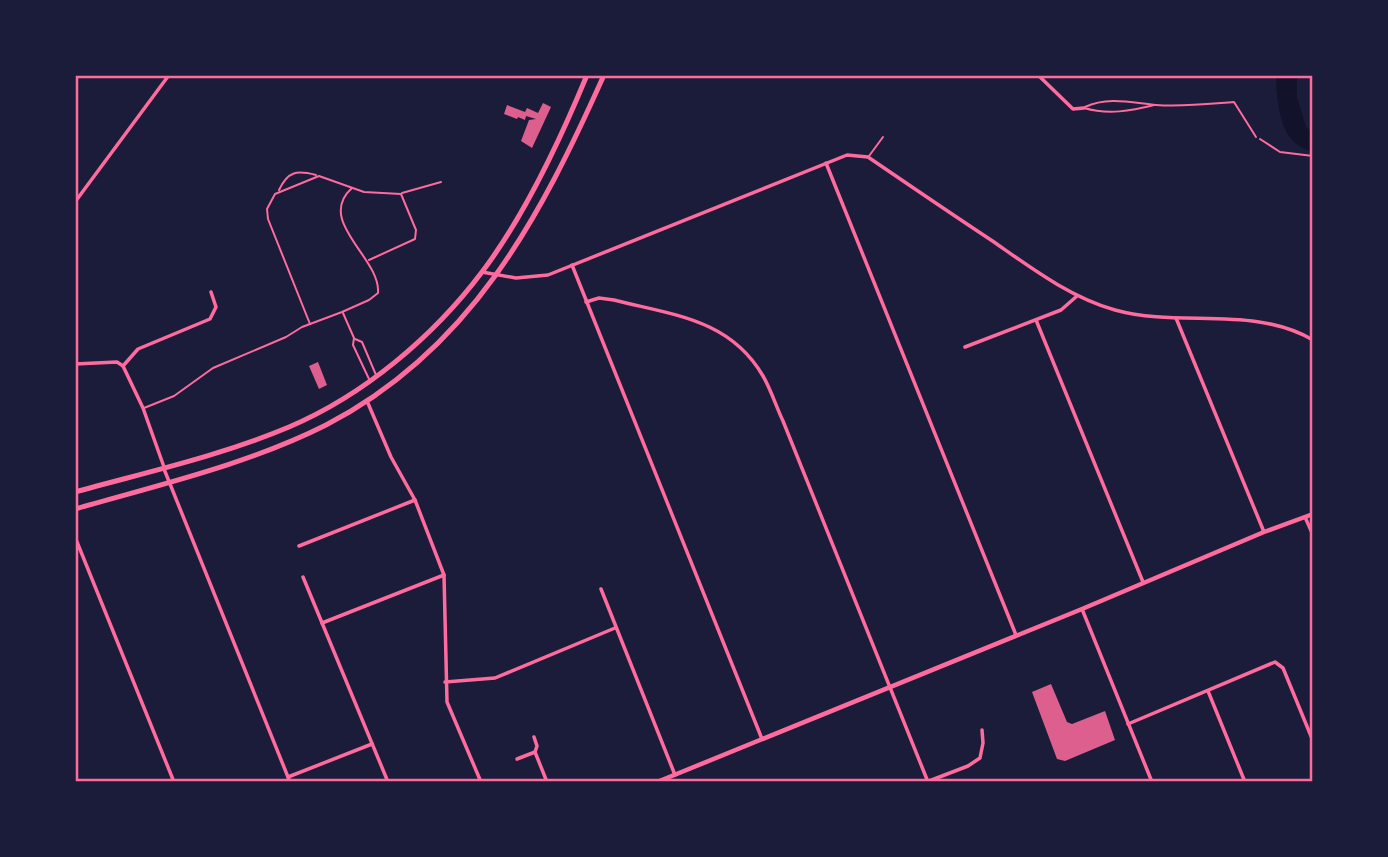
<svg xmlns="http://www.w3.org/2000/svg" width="1388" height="857" font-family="Roboto,sans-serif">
<rect width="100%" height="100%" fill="#1b1b3a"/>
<path fill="#12122b" d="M1276 75H1297V97L1306 127 1313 132V151C1279 146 1277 103 1276 75Z"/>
<g fill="#dd5f8e">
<path d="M543 103 551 107 532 148 521 141 529 120 536 119 526 116 525 120 518 117 517 119 504 114 507 105 525 112 527 108 538 113Z"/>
<path d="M318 362 327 385 319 389 309 366Z"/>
<path d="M1051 684 1067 722 1072 724 1105 711 1115 740 1065 761 1057 759 1032 692Z"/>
</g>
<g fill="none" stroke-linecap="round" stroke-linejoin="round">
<path stroke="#ff6b9d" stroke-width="2" d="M1260 139 1280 152 1313 156"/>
<g stroke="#ff6b9d" stroke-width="2">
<path d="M1085 107C1108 96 1133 103 1156 105 1182 107 1208 104 1234 102L1256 137"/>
<path d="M1084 108C1108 115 1131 111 1154 105"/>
<path d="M869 156 883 137"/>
<path d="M279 190C288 171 297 170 316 175"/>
<path d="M402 193 441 182"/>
<path d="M343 313 354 338 353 345 369 379"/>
<path d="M310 324 268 219 267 209 275 194 319 176 364 192 401 194 416 230 415 239 369 260"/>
<path d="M355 339 362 342 376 375"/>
<path d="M144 408 174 396 213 368 286 337 302 327 342 312 369 300 378 293C381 258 315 221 352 188"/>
</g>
<g stroke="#ff6b9d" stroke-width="3.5">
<path d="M1038 75 1073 109 1084 108"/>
<path d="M826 163 1016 635"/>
<path d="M572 265 762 739"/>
<path d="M482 272 516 278 548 275 847 155 868 157C909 185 950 213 991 240 1030 267 1069 297 1115 310 1180 328 1253 305 1313 340"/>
<path d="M586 302 599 298 614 300C673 315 730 319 763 376 771 390 776 406 783 421L928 782"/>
<path d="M1176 318 1264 532"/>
<path d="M1036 320 1143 582"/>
<path d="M965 347 1061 310 1077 296"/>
<path d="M75 364 117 362 123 366 143 408 164 467"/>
<path d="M123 366 138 349 210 319 216 307 211 292"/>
<path d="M367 401 391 457 415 500 444 575 447 702 481 782"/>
<path d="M1305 517 1313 535"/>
<path d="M75 537 174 782"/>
<path d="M299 546 415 500"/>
<path d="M303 577 388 782"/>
<path d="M601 589 675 775"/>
<path d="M1082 609 1152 782"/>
<path d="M322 623 444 575"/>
<path d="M445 682 495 678 615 628"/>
<path d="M1208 691 1245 782"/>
<path d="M1128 724 1275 662 1283 668 1313 741"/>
<path d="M534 737 537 746 535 752 547 782"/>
<path d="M517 759 535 752"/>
<path d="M288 777 372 744"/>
<path d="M929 781 968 766 980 758 983 743 982 730"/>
</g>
<g stroke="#ff6b9d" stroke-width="3.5">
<path d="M75 202 169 75"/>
<path d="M164 469 290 782"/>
</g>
<path stroke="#ff6b9d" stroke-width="4.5" d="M657 782 1082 609 1264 532 1313 514"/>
<g stroke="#ff6b9d" stroke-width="5">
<path d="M75 492C147 472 220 456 289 427 364 395 433 337 482 272 523 218 561 138 587 75"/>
<path d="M75 509C158 485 249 464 326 425 471 350 540 218 604 75"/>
</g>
</g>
<rect width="1388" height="857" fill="none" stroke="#1b1b3a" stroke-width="154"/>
<rect x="77" y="77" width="1234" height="703" fill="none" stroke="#ff6b9d" stroke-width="2.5"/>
</svg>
